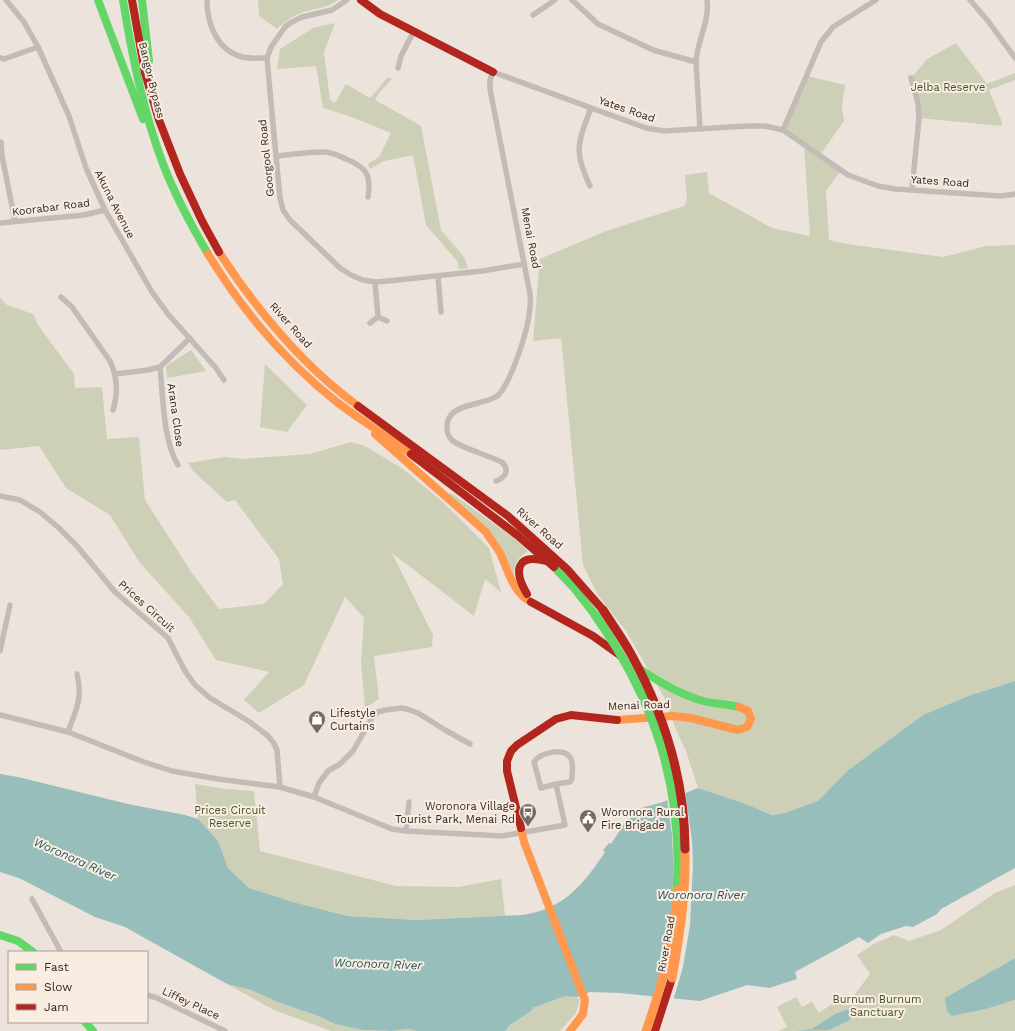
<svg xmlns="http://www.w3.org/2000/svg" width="1015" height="1031" font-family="'Work Sans',sans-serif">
<rect width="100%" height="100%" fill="#ebe3dc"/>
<g fill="#cdd0b6">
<path d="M258 0H338C326 9 314 8 301 13 292 16 284 22 277 29L259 16Z"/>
<path d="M335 23 324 52 330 100 335 103 346 84 370 98 388 77 392 79 379 93 375 100 421 126 441 230 464 257 468 268 459 269 458 262 426 225 413 155 384 161 370 169 368 164 379 157 391 133 349 116 323 108 316 66 277 69 280 49 313 28Z"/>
<path d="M956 43 987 84 1015 73V80L989 90 1002 122 1001 126 919 118 911 78 927 59Z"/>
<path d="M807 76 845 85 842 106 844 121 820 155 841 170 826 191 829 240 847 244 943 257 986 246 1015 245V681L968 696 923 715 847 771 818 801 784 813 772 815 746 804 698 788 686 751 676 730 664 697 626 631 598 595 583 565 561 338 533 341 540 259 606 231 684 206 687 199 685 175 707 172 709 193 772 228 810 236 804 144 783 130Z"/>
<path d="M0 298 7 305 33 314 38 325 74 374 75 388 102 387 107 439 139 437 145 500 192 573 219 609 264 604 283 584 279 559 235 500 227 502 194 472 188 463 225 457 242 459 310 454 351 442 365 446 403 469 445 504 489 548 501 592 485 579 474 616 392 553 433 635 432 647 374 656 379 699 365 708 361 663 364 618 345 597 304 685 259 713 244 700 269 672 216 660 189 617 140 563 110 515 66 488 39 446 0 450Z"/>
<path d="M191 350 206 371 167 378 166 366Z"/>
<path d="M265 364 307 405 287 432 260 427Z"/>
<path d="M451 493 515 539 528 551C518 558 514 562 514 575L500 546 449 495Z"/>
<path d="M195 784 225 789 254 791 260 851 396 886 458 887 501 879 505 916 418 920 347 916 293 902 249 888 228 868 218 841 198 819Z"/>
<path d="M1015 885V958L945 998C945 1005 946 1012 952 1016L986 1009 1015 1000V1031H778L787 1027 777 1007 796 997 802 1007 812 1002 819 1013 846 994 852 998 870 974 857 955 872 945 894 935 909 941 941 930 995 893Z"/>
<path d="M227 984 251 990 280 1003 321 1017 335 1024 363 1030 391 1031 408 1029 417 1031H331L274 1010Z"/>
<path d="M565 996 577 997 580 1000 576 1013 560 1031H505L509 1026 531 1011 533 1008Z"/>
</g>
<g fill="#98bebb">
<path d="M1015 681V868L941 909 937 914 913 927 906 926 881 934 868 943 859 937 852 941 795 972 797 979 769 988 747 985 700 1001 620 993 590 992 577 997 565 996 533 1008 531 1011 509 1026 505 1031H417L408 1029 391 1031 363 1030 335 1024 321 1017 280 1003 251 990 227 984 125 927 95 917 19 878 0 872V774L18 777 128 804 185 815 198 819 218 841 228 868 249 888 293 902 347 916 418 920 523 915C565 908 583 885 605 852L603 850 609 843 611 844 624 824 641 808 663 802 698 788 746 804 772 815 784 813 818 801 847 771 923 715 968 696Z"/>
<path d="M1015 958V1000L986 1009 952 1016C946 1012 945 1005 945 998Z"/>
<path d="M849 1009 853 1013 850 1020 829 1030 796 1031 812 1029 835 1014Z"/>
</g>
<path fill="#ebe3dc" d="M685 791 692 841 693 866 690 925 683 967 673 1001 654 999 665 957 671 921 673 880V858L672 835 667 798Z"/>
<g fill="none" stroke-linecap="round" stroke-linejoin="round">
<g stroke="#c3bbb6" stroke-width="5.5">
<path d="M6 0 24 22 38 47 69 116 86 168 105 210 152 292 168 314 216 368 224 380"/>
<path d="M207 0C207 24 217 50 242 57 250 59 259 58 267 58"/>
<path d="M347 0 332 10 302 17 290 23 285 27 271 47 267 58 269 81 280 198 283 210 290 220 340 268 351 275 363 280 375 282 388 281 482 271 524 264"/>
<path d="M572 0 598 24 653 50 696 62"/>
<path d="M970 0 988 21 1015 58"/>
<path d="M533 15 555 0"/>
<path d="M0 58 4 59 38 47"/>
<path d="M398 68 401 56 414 31"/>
<path d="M911 78 918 103 919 118 912 189"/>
<path d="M700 129 696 62C697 41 710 21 707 0"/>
<path d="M783 130 821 42 833 27 876 0"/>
<path d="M1 142 2 156 15 221"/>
<path d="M276 156C292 155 310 151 326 152 333 153 340 156 346 159 366 167 372 175 368 197"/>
<path d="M590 186C573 150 578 143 591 108"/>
<path d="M0 223 84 215 105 210"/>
<path d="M438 276 441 312"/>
<path d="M375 282 378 317"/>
<path d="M61 297 72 307 110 361C117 376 118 394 113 410"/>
<path d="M370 323 378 317 387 321"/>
<path d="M160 367C163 396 163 441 178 465"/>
<path d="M115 374 148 370 160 367 190 338"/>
<path d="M496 481C504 478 510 472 503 463 492 456 457 447 451 439 445 432 446 420 452 414 461 404 485 404 497 396 510 386 527 332 529 315 530 308 531 301 530 294L490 89V80L493 72 646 128 664 131 747 126H765L783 130 848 175 878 186 895 189 1001 196 1015 194"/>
<path d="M0 496 20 500 40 512 59 528 77 546 115 592 168 638 185 671 195 685 210 698 250 722 268 736 273 742 277 750 280 787"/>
<path d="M0 651 10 605"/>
<path d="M0 715 68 732 144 762 172 771 218 779 280 787 314 797 392 829 406 831 502 836 565 825 556 784 541 788 534 762C540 753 562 747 570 757 574 762 572 773 572 779L570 782 556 784"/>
<path d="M68 732C76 709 83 700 77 674"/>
<path d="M314 797 319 783 328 771 340 764 353 751 372 718 378 712 385 710 402 708 410 710 418 713 445 730 470 744"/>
<path d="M406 831 409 802"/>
<path d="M32 899 61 952"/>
<path d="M147 995 157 998 225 1031"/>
</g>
<g stroke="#63d668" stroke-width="8">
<path d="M98 0 143 119"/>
<path d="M123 0C132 55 143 111 163 164 175 195 191 225 208 254"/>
<path d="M142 0 149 61"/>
<path d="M554 567 574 588 595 615"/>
<path d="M637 667C657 681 679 694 703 701 714 704 727 704 739 707"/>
<path d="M0 935 18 941 33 952"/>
<path d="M85 1022 93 1031"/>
</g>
<g stroke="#ff974d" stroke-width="8">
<path d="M219 252C256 309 303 366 358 406"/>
<path d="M208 254C242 310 287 363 338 403 362 421 387 436 411 454"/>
<path d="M375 434 486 532C490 539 496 546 500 553 508 570 513 593 531 602"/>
<path d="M617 720 673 716 691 718 738 730 747 727 751 719 748 711 739 707"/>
<path d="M521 828 524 842 585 1000 583 1014 570 1031"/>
</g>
<g stroke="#b3261e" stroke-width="8">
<path d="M132 0 145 73 159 120 180 174 202 221 219 252"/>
<path d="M361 0 380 14 493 72"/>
<path d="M358 406 508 516 567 569 603 610"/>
<path d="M411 454 517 535 554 567"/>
<path d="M527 594C514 572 515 553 546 561"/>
<path d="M531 602 593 636 621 656"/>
<path d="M521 828 507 771V761L511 751 517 745 556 719 571 715 617 720"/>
<path d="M655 1031 672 978"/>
</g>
<path stroke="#63d668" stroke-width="9" d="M595 615C654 698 684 787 677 890"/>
<g stroke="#ff974d" stroke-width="9">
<path d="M672 978C680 933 686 895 685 849"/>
<path d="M646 1031C663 983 674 940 677 890"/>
</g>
<path stroke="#b3261e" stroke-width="9" d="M603 610C612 624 623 639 631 654 664 714 685 780 685 849"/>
</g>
<defs>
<g id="shop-pin" transform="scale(0.9)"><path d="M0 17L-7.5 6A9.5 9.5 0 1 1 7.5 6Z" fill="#736965" stroke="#f9ede2"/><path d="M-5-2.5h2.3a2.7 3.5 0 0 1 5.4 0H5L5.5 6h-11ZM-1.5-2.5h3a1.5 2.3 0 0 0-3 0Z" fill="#fff"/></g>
<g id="bus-pin" transform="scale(0.9)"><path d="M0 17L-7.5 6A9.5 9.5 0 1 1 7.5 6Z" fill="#736965" stroke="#f9ede2"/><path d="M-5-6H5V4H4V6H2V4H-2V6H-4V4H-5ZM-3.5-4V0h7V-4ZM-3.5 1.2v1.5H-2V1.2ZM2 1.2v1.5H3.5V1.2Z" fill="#fff"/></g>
<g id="civic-pin" transform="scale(0.9)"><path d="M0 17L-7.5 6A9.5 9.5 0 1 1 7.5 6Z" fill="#736965" stroke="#f9ede2"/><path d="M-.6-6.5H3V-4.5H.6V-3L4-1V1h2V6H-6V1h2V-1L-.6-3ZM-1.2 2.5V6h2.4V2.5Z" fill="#fff"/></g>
</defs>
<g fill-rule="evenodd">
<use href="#shop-pin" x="317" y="719"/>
<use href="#bus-pin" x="528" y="812"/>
<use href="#civic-pin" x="588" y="818"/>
</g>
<g text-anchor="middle" stroke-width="4" stroke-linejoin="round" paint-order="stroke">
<g font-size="11" fill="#332825" stroke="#f9ede2">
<text transform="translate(152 80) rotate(76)" y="4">Bangor Bypass</text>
<text transform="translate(627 109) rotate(19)" y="4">Yates Road</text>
<text transform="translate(266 158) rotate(-96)" y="4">Goorgool Road</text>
<text transform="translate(940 181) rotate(4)" y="4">Yates Road</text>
<text transform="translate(115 204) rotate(63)" y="4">Akuna Avenue</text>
<text transform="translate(51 207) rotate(-7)" y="4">Koorabar Road</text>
<text transform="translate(531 238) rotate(79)" y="4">Menai Road</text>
<text transform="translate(291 325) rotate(48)" y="4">River Road</text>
<text transform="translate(176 415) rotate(82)" y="4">Arana Close</text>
<text transform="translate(540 528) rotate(41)" y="4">River Road</text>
<text transform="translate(147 606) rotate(42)" y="4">Prices Circuit</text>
<text transform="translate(639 705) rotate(-2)" y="4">Menai Road</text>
<text transform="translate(666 944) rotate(-80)" y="4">River Road</text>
<text transform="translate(191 1003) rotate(25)" y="4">Liffey Place</text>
</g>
<g font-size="11" fill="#465228" stroke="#f9ede2">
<text x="948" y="91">Jelba Reserve</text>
<text x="230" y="814">Prices Circuit<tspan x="230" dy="13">Reserve</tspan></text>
<text x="877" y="1003">Burnum Burnum<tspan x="877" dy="13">Sanctuary</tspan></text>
</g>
<g font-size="11" fill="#332825" stroke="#f9ede2" text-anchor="start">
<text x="330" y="717">Lifestyle<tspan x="330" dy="13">Curtains</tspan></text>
<text x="515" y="810" text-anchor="end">Woronora Village<tspan x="515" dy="13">Tourist Park, Menai Rd</tspan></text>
<text x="601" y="816">Woronora Rural<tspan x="601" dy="13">Fire Brigade</tspan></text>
</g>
<g font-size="12" font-style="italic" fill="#1a5555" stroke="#f9ede2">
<text transform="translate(75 859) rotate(24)" y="4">Woronora River</text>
<text x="701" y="899">Woronora River</text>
<text transform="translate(378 964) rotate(2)" y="4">Woronora River</text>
</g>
</g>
<rect x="8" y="951" width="140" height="72" fill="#f9ede2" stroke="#aa9e96"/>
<rect x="16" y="964" width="20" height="6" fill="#63d668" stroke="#aa9e96"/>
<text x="44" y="971" font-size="12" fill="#332825">Fast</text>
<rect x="16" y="984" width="20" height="6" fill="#ff974d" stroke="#aa9e96"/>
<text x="44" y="991" font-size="12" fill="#332825">Slow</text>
<rect x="16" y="1004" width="20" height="6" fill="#b3261e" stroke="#aa9e96"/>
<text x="44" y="1011" font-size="12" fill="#332825">Jam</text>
</svg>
